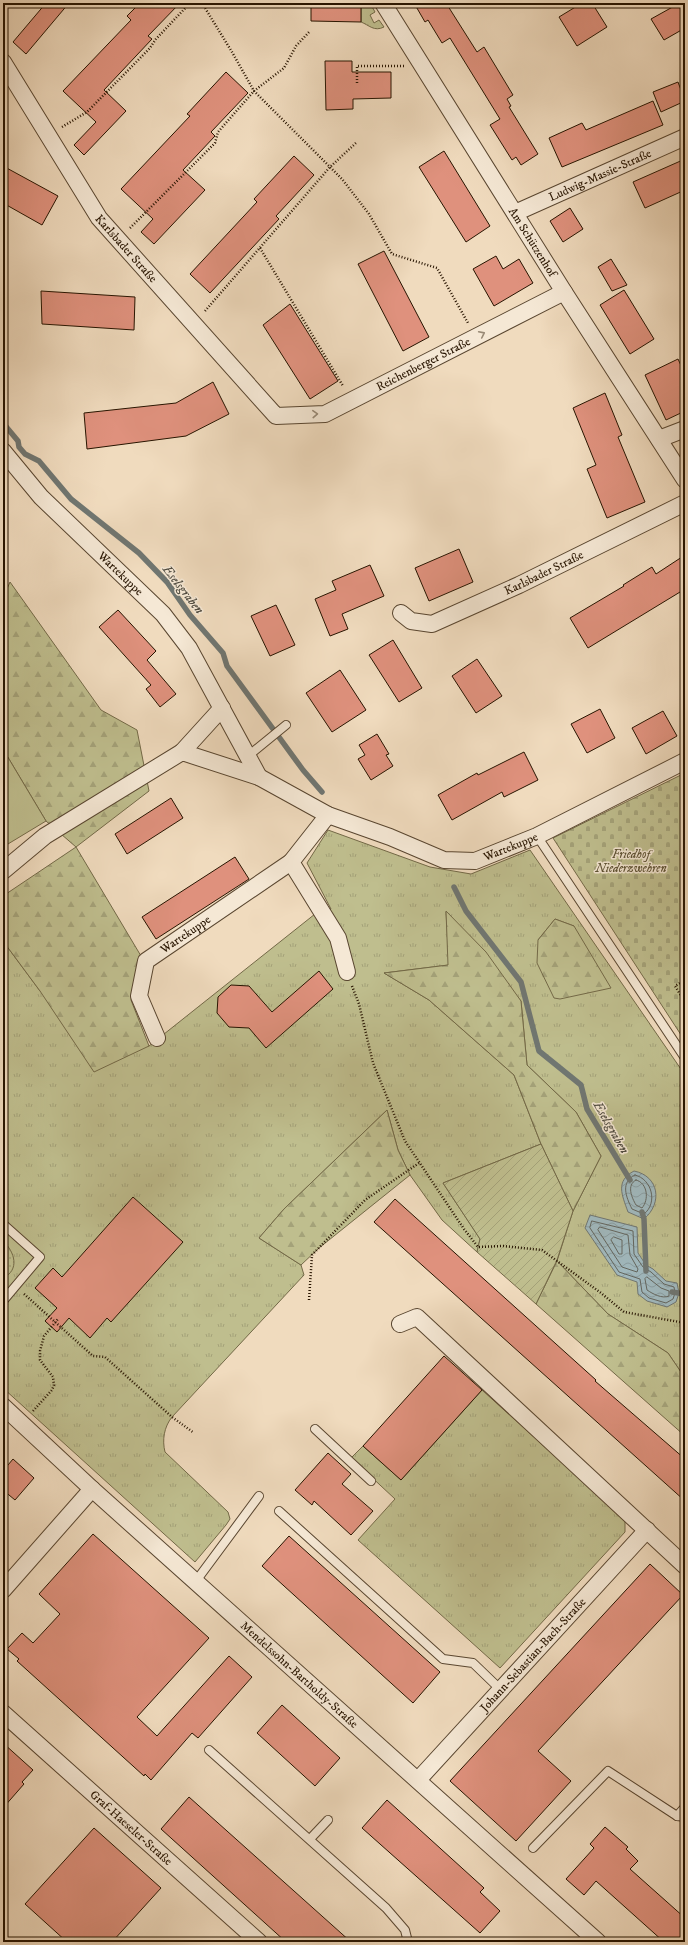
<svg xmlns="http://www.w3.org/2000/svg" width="688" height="1945" font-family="'IM FELL DW Pica',serif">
<defs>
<pattern id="grass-tufts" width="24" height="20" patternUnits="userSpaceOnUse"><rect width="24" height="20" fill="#bfbe8e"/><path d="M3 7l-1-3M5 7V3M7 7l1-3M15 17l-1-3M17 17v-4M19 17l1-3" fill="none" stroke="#a4a279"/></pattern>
<pattern id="forest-firs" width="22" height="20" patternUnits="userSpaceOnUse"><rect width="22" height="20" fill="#bfbe8e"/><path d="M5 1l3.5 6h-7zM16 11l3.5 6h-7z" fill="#a4a279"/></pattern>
<pattern id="cemetery-stones" width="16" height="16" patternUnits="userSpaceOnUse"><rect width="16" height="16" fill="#bfbe8e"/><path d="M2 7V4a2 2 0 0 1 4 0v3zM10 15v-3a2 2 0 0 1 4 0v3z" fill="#a4a279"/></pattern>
<pattern id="park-dots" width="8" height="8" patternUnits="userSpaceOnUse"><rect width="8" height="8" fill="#bfbe8e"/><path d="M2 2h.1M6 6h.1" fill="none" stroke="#a4a279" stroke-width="1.8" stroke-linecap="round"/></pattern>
<pattern id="garden-furrows" width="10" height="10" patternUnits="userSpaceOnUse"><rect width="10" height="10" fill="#bfbe8e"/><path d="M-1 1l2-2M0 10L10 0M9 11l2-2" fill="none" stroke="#a4a279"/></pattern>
<pattern id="water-waves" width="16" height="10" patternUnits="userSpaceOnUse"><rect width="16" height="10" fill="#a0b8bd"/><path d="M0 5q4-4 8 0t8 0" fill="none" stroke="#8a9da1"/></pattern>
</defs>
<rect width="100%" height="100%" fill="#f0dbbe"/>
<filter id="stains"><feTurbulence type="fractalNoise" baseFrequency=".005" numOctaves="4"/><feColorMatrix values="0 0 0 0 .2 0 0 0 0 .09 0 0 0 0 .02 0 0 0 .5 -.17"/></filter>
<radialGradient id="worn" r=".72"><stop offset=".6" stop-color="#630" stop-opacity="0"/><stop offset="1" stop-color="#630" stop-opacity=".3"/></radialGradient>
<g fill="url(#grass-tufts)" stroke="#736947" fill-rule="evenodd">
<path d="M315 3H370L375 12 370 15 374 23 379 20 384 27C374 32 369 25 361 22V6L315 5Z"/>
<path d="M328 830 430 867 471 874 530 850 685 1075V1378L668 1353 608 1314 557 1261 573 1211 601 1156 576 1112 527 1065 521 1001 446 912 449 965 384 973 429 1000 514 1075 541 1144 443 1183 480 1239 477 1252 442 1220 410 1175 398 1150 387 1110 284 1209 259 1238 301 1265 304 1275 172 1417C164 1427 162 1440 165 1452L228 1512 230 1519 226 1525 195 1562 3 1388V941L40 991 149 1046 315 914 331 909 307 863ZM555 919 574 926 538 940Z"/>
<path d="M482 1390 619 1514 625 1522V1532L500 1668 358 1540 395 1499 351 1458 363 1446 401 1480Z"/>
</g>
<g fill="url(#forest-firs)" stroke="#736947">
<path d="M10 582 101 710 137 730 149 791 76 847 141 956 131 1000 149 1046 94 1072 40 991 3 941V896L76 847 46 821 3 749V598Z"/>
<path d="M446 911 486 952 521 1001 527 1065 576 1112 601 1156 573 1211 541 1144 514 1075 429 1000 384 973 448 965Z"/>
<path d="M555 919 574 926 611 988 560 999 554 998 537 963 538 940Z"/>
<path d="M387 1110 398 1150 410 1175 319 1248 301 1265 259 1238 284 1209Z"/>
<path d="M557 1261 608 1314 668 1353 685 1378V1436L536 1304Z"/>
</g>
<path fill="url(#cemetery-stones)" stroke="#736947" d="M685 773V1041L553 838Z"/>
<path fill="url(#park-dots)" stroke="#736947" d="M3 1241C15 1252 20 1270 3 1278Z"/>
<path fill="url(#garden-furrows)" stroke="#736947" d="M541 1144 573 1211 557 1260 536 1304 477 1252 480 1239 443 1183Z"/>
<path fill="#bfbe8e" stroke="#736947" d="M3 749 46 821 3 847Z"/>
<g fill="url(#water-waves)" stroke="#707671">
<path d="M634 1171C659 1176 663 1203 644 1219L628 1212C622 1195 615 1181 634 1171Z"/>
<path d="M590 1215 637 1227 638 1253 646 1265 653 1269 666 1281 677 1283 679 1293 676 1302 667 1307 647 1301 638 1294 637 1282 617 1275 585 1228Z"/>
</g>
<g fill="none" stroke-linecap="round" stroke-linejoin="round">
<g stroke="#64665e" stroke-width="1">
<path d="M635 1175C652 1179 658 1203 644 1214L632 1209C626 1197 620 1182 635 1175Z"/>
<path d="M636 1180C648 1183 649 1200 642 1208L636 1205C632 1198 626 1185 636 1180Z"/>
<path d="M592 1221 633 1231 634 1254 643 1267 651 1272 664 1284 674 1287 675 1293 673 1299 666 1303 649 1298 642 1292 640 1279 619 1272 590 1228Z"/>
<path d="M600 1227 628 1235 630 1255 638 1269 637 1272 622 1267 598 1230Z"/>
<path d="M614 1237 622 1240V1254H619L611 1240Z"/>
<path d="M647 1277 661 1288 669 1291V1296C662 1299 653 1294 647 1290L645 1279Z"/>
</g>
<g stroke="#707671" stroke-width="5.5">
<path d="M3 423 18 441 19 447 25 454 39 461 71 499 139 553 167 582 190 615 223 653 227 666 303 770 322 792"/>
<path d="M454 887 466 911 521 982 539 1051 581 1085 587 1109 630 1180"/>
<path d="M642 1212 644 1219 646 1271"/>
<path d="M672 1292 685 1294"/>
</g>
</g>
<g fill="#df917d" stroke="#271400">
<path d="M46 3H69L26 54 13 42Z"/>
<path d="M140 3H180L148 36 152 39 104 90 126 111 84 155 74 145 96 122 63 91 131 20 127 16Z"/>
<path d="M414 3H446L477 52 484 47 513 95 507 99 511 106 509 107 538 154 521 165 516 157 512 160 490 125 500 119 450 38 442 43 428 20 425 22Z"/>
<path d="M582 3H592L607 27 577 46 559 17Z"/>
<path d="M678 4 685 17V28L664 40 651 19Z"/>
<path d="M311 5 361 6V22L311 21Z"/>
<path d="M325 61H352V72H391V98L353 99V109L326 110Z"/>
<path d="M226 72 248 93 211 132 215 136 183 170 205 190 154 244 141 232 153 219 121 189 190 116 187 114Z"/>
<path d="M678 82 685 101 661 112 653 92Z"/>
<path d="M653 101 663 125 562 167 549 138 582 123 586 130Z"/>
<path d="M444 151 490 226 466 242 419 167Z"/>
<path d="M294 156 314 175 276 216 279 219 210 293 190 274 257 202 254 199Z"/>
<path d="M685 159V190L645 208 633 182Z"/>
<path d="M3 166 58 196 42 225 3 203Z"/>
<path d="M570 208 583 229 563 242 550 221Z"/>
<path d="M384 251 429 337 403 351 358 264Z"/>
<path d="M496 256 503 269 519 259 533 283 494 306 473 269Z"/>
<path d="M611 259 627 285 612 291 598 267Z"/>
<path d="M624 290 654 339 630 354 600 305Z"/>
<path d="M41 291 135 297 134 330 42 324Z"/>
<path d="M290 304 338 381 310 399 263 325Z"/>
<path d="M678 359 685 374V411L666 420 645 375Z"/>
<path d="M213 382 229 414 186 436 87 449 84 413 176 403Z"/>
<path d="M605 393 622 435 618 437 645 502 607 518 587 469 596 465 573 408Z"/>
<path d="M459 549 473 582 429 601 415 568Z"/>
<path d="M685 555V589L588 648 570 618 624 586 623 585 652 567 656 574Z"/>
<path d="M370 565 384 596 342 614 348 629 330 636 315 599 336 590 332 581Z"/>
<path d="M276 605 295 645 270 656 251 616Z"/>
<path d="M118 610 156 651 147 660 176 694 160 707 146 689 151 685 99 627Z"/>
<path d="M393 640 422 688 399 702 369 655Z"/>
<path d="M477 659 502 696 476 713 452 676Z"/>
<path d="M340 670 366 710 332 732 306 693Z"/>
<path d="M600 709 615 738 587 753 571 724Z"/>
<path d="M663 711 677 736 646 754 632 728Z"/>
<path d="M377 734 389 754 386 755 393 766 371 780 358 759 365 755 359 745Z"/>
<path d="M524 752 538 780 504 797 502 792 452 820 438 795 477 773 478 775Z"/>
<path d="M171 798 183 818 127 854 115 834Z"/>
<path d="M235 857 249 879 156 939 142 917Z"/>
<path d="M319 971 333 989 266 1048 249 1028 229 1027 217 1013 218 997 231 985 249 986 272 1012Z"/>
<path d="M133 1197 183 1242 111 1322 107 1318 90 1338 69 1318 57 1332 45 1321 57 1308 35 1288 53 1268 62 1277Z"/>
<path d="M395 1199 596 1380 595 1381 685 1459V1501L374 1222Z"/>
<path d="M444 1356 482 1390 401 1480 363 1446Z"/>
<path d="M328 1453 351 1474 342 1484 373 1511 351 1535 314 1501 312 1505 295 1490Z"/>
<path d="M13 1459 34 1478 15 1500 3 1490V1471Z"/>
<path d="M93 1534 209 1638 137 1717 157 1736 229 1656 252 1677 198 1738 192 1733 151 1780 145 1774 144 1776 17 1661 19 1659 7 1649 22 1633 33 1643 60 1614 39 1594Z"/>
<path d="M289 1536 440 1672 413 1703 262 1566Z"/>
<path d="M650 1564 683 1595 538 1751 571 1781 516 1841 450 1781Z"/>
<path d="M282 1705 340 1758 315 1786 257 1733Z"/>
<path d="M3 1743 33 1770 22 1782 24 1784 3 1808Z"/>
<path d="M189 1797 351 1942H286L161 1829Z"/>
<path d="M387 1800 484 1888 480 1892 500 1911 480 1933 362 1828Z"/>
<path d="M605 1827 628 1847 626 1849 638 1861 630 1869 685 1918V1942H664L596 1881 584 1895 566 1879 594 1848 590 1844Z"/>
<path d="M94 1828 161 1888 112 1942H67L25 1904Z"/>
</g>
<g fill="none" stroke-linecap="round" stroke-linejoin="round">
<g stroke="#594630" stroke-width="10">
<g id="lane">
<path d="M248 756 286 725"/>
<path d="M537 836 685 1058"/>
<path d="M3 1224 40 1257 3 1301"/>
<path d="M315 1429 371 1481"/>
<path d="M279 1511 443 1659 473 1663 500 1689"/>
<path d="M196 1581 259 1496"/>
<path d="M209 1750 386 1908 405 1930 408 1942"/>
<path d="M677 1816 685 1807"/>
<path d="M310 1839 328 1820"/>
<path d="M533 1848 608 1771 677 1816 685 1817"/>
</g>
</g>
<g stroke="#594630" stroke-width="18">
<g id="street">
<path id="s1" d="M383 3 564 292 685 480"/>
<path id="s2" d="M3 62 99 218 276 416 325 414 564 292"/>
<path id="s3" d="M515 213 685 137"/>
<path d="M659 439 685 429"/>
<path id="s4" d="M3 451 41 497 163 614 189 648 259 777"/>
<path id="s5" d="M401 613 411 621 432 624 519 585 685 503"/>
<path d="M182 752 222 708"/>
<path d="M328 815 291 862 338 938 347 972"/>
<path id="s6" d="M3 871 45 836 182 752 259 777 328 815 390 837 444 860 475 861 537 836 685 761"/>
<path id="s7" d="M157 1038 139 996 146 961 291 862"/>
<path d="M400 1324 417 1317 685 1566"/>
<path id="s8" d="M3 1406 92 1489 598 1942"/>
<path d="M3 1590 92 1489"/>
<path id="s9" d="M3 1713 259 1942"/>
<path id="s10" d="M418 1780 647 1530"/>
</g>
</g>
<g stroke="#271400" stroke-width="2.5" stroke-dasharray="1 2" stroke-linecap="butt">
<path d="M78 3 80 7"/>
<path d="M202 3 232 52 254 91 342 179 369 214 392 254 437 268 468 323"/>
<path d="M357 83V66H404"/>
<path d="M62 127 87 112 150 48 156 39 190 3"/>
<path d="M130 228 215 143 218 132 254 91 284 68 296 46 310 31"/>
<path d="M260 248 343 386"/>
<path d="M205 311 330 167 357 142"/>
<path d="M682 814 685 820"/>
<path d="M685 980 675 986 685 1002"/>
<path d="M352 986 359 1004 373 1063 405 1141 464 1229 478 1247 503 1246 542 1250 601 1293 624 1312 685 1323"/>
<path d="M24 1294 93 1356 105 1357 172 1417 194 1433"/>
<path d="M309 1300 312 1255 365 1200 419 1163"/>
<path d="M33 1411 52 1390 54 1385 53 1377 40 1360V1351L44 1336 58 1319"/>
</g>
<use href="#lane" stroke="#f5e8d5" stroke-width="8"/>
<use href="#street" stroke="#f5e8d5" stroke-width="16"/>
</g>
<defs><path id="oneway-chevron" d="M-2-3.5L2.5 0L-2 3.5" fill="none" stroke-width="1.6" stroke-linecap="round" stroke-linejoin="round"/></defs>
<g stroke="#988975">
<use href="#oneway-chevron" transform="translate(482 334) rotate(-26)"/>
<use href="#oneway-chevron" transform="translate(315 414) rotate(-3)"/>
</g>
<g text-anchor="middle" stroke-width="3" stroke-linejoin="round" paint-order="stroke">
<g font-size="12" fill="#271400" stroke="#f5e8d5">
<text dy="4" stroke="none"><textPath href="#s3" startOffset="93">Ludwig-Massie-Straße</textPath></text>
<text dy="4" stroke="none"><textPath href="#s1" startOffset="282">Am Schützenhof</textPath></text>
<text dy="4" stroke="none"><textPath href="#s2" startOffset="224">Karlsbader Straße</textPath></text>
<text dy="4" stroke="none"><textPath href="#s2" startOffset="608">Reichenberger Straße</textPath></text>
<text dy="4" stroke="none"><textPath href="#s5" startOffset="157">Karlsbader Straße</textPath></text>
<text dy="4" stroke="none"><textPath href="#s4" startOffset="170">Wartekuppe</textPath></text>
<text dy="4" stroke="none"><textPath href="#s6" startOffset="569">Wartekuppe</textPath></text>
<text dy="4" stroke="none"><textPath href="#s7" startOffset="129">Wartekuppe</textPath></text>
<text dy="4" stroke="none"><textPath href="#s10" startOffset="170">Johann-Sebastian-Bach-Straße</textPath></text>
<text dy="4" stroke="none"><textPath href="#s8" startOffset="400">Mendelssohn-Bartholdy-Straße</textPath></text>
<text dy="4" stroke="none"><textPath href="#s9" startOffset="172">Graf-Haeseler-Straße</textPath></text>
</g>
<g font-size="12" font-style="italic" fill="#5c5032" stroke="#f5e8d5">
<text x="631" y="858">Friedhof<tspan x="631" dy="14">Niederzwehren</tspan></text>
</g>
<g font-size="13" font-style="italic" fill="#514d42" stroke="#f5e8d5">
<text transform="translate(184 589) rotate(52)" y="5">Eselsgraben</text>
<text transform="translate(612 1127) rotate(60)" y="5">Eselsgraben</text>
</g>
</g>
<rect width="688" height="1945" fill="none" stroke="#f0dbbe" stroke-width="16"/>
<rect x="4" y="4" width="680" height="1937" fill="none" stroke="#271400" stroke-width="2"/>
<rect x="8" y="8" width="672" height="1929" fill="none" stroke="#271400"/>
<rect width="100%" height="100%" filter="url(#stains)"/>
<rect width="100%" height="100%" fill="url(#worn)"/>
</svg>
